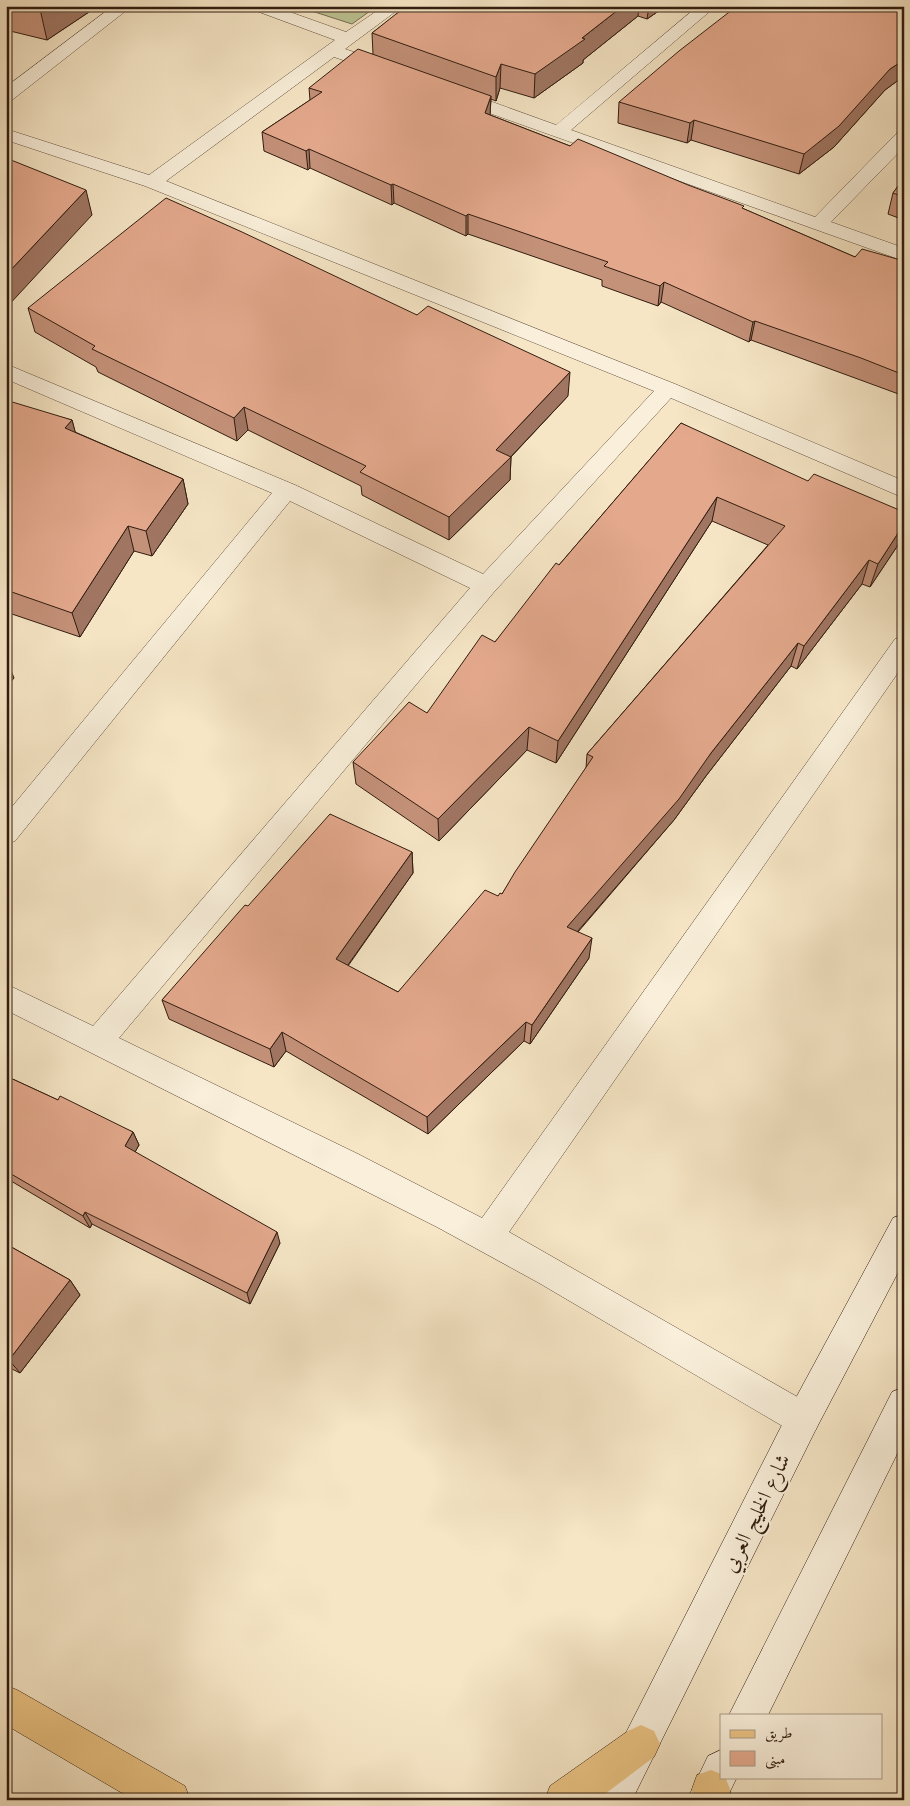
<svg xmlns="http://www.w3.org/2000/svg" width="910" height="1806" font-family="Cardo,Amiri,serif">
<rect width="100%" height="100%" fill="#f6e6c6"/>
<filter id="stains"><feTurbulence type="fractalNoise" baseFrequency=".004" numOctaves="4"/><feColorMatrix values="0 0 0 0 .2 0 0 0 0 .09 0 0 0 0 .02 0 0 0 .5 -.17"/></filter>
<radialGradient id="worn" r=".72"><stop offset=".6" stop-color="#630" stop-opacity="0"/><stop offset="1" stop-color="#630" stop-opacity=".3"/></radialGradient>
<path fill="#bdc494" stroke="#777052" d="M296 6H377L352 24Z"/>
<g fill="none" stroke-linecap="round" stroke-linejoin="round">
<g stroke="#624e3d" stroke-width="1">
<g id="minor">
<path d="M113 6H132L12 100 6 101V87Z"/>
<path d="M249 6H273L346 32 384 6H403L345 49 391 65 394 69 391 73 385 74 334 57 166 181 675 384 904 481V498L671 398 494 592 119 1038 358 1154 482 1218 895 639 904 636V664L509 1232 815 1407 820 1419 815 1431 803 1436 791 1431 539 1283 437 1227 6 1010V984L93 1026 470 588 290 501 15 841 6 844V814L272 493 6 379V364L295 485 483 574 654 391 145 186 6 140V129L149 175 335 40 251 9Z"/>
<path d="M698 6H716L571 130 815 217 898 132 904 131V147L831 222 904 248V261L450 99 447 95 450 91 456 90 462 91 556 125Z"/>
</g>
</g>
<g stroke="#311c0f" stroke-width="1">
<g id="secondary">
<path d="M904 1214V1261L815 1431 632 1800H592L791 1407 893 1218Z"/>
<path d="M904 1387V1440L768 1715H729L892 1392Z"/>
<path d="M721 1750V1777H737L726 1800H687L708 1756Z"/>
</g>
</g>
<g stroke="#311c0f" stroke-width="1">
<g id="primary">
<path d="M6 1685 19 1691 185 1786 190 1800H134L6 1725Z"/>
<path d="M641 1725 654 1731 660 1744 654 1757 597 1800H545L550 1786 628 1731Z"/>
<path d="M711 1770 721 1774V1777H725L730 1789V1800H692V1789L697 1775Z"/>
</g>
</g>
<use href="#minor" fill="#f9efda" fill-rule="evenodd"/>
<use href="#secondary" fill="#f9efda" fill-rule="evenodd"/>
<use href="#primary" fill="#ebc383" fill-rule="evenodd"/>
</g>
<g fill="#c49179" stroke="#311c0f">
<path d="M6 6H98L47 40 6 30Z"/>
<path d="M408 6H666L647 19 638 16 583 60V63L534 98 500 88 496 101 491 99 490 115 570 146 744 209 855 257 904 261V396L855 378 751 340 749 342 661 302 658 306 602 286V280L468 234 466 236 394 203 392 205 310 168 308 170 264 151 262 132 310 100 309 88 373 54 372 33Z"/>
<path d="M904 6V76L885 90 834 147 799 174 691 140 687 143 618 123 619 102Z"/>
<path d="M904 178V220L888 214 893 193Z"/>
<path d="M28 308 417 315 568 396 511 457 510 480 449 540 362 495 361 486 248 430 237 441 98 372 96 367 35 332Z"/>
<path d="M6 404 72 420 75 432 183 479 188 504 152 556 134 551 80 637 6 612Z"/>
<path d="M681 423 902 539 870 587 862 584 797 669 791 666 706 776 674 820 578 932 589 958 530 1044 524 1041 428 1134 286 1051 274 1067 169 1019 162 1000 248 906 412 852 413 873 348 966 398 992 498 896 502 894 586 768 587 754 768 545 712 521 556 763 527 750 439 841 356 784 353 762 427 713 495 642 559 565Z"/>
<path d="M6 1076 58 1100 133 1132 139 1145 135 1152 280 1243 250 1304 92 1224 90 1228 6 1178Z"/>
<path d="M6 1244 70 1280 80 1295 20 1373 6 1366Z"/>
</g>
<g fill="#a07663" stroke="#311c0f">
<path d="M44 6H98L47 40 40 9Z"/>
<path d="M623 6H639L638 16 583 60V63L534 98 535 74 582 38Z"/>
<path d="M649 6H666L647 19Z"/>
<path d="M904 60V76L885 90 834 147 799 174 804 154 890 69Z"/>
<path d="M501 64 500 88 496 101V77Z"/>
<path d="M491 96 490 115 485 113Z"/>
<path d="M694 120 691 140 687 143 690 123Z"/>
<path d="M309 149 310 168 308 170 306 151Z"/>
<path d="M7 151 13 176 6 177V152Z"/>
<path d="M393 184 394 203 392 205 391 185Z"/>
<path d="M86 190 92 215 6 308V275Z"/>
<path d="M468 214V234L466 236V216Z"/>
<path d="M664 282 661 302 658 306 660 286Z"/>
<path d="M755 321 751 340 749 342 753 322Z"/>
<path d="M570 372 568 396 503 465 511 457 510 480 449 540V517L496 450Z"/>
<path d="M244 407 248 430 237 441 234 418Z"/>
<path d="M72 420 79 446 65 428Z"/>
<path d="M183 479 188 504 152 556 146 531Z"/>
<path d="M717 497 712 521 556 763 558 741Z"/>
<path d="M904 524V533L902 539 870 587 878 564Z"/>
<path d="M128 526 134 551 80 637 72 613Z"/>
<path d="M869 560 862 584 797 669 804 646Z"/>
<path d="M798 643 791 666 706 776 674 820 564 947 567 927 711 753Z"/>
<path d="M6 658 14 678 6 688Z"/>
<path d="M529 727 527 750 439 841 438 819Z"/>
<path d="M412 852 413 873 338 979 336 959Z"/>
<path d="M592 938 589 958 530 1044 532 1025Z"/>
<path d="M526 1022 524 1041 428 1134 427 1117Z"/>
<path d="M282 1032 286 1051 274 1067 270 1049Z"/>
<path d="M133 1132 139 1145 131 1159 125 1146Z"/>
<path d="M85 1212 92 1224 90 1228 83 1216Z"/>
<path d="M277 1232 280 1243 250 1304 247 1293Z"/>
<path d="M70 1280 80 1295 20 1373 9 1360Z"/>
</g>
<g fill="#e4a98d" stroke="#311c0f">
<path d="M29 6H44L40 9Z"/>
<path d="M408 6H623L582 38 585 39 535 74 501 64 496 77 372 33 396 14Z"/>
<path d="M737 6H904V60L890 69 839 126 804 154 694 120 690 123 619 102 679 51Z"/>
<path d="M358 49 491 96 485 113 570 146 578 139 688 185 744 206 742 208 855 257 862 249 904 261V375L861 358 755 321 753 322 664 282 660 286 604 266 608 262 468 214 466 216 393 184 391 185 309 149 306 151 262 132 322 92 309 88Z"/>
<path d="M6 158 86 190 6 275Z"/>
<path d="M904 178V197L893 193Z"/>
<path d="M166 198 242 232 417 315 428 306 570 372 496 450 511 457 449 517 360 472 366 466 244 407 234 418 92 349 95 346 28 308Z"/>
<path d="M9 401 72 420 65 428 183 479 146 531 128 526 72 613 6 590V404Z"/>
<path d="M681 423 808 481 814 474 904 512V524L878 564 869 560 804 646 798 643 711 753 679 799 567 927 592 938 532 1025 526 1022 427 1117 282 1032 270 1049 162 1000 245 905 248 906 330 814 412 852 336 959 398 992 485 890 498 896 500 893 502 894 515 872 593 757 587 754 785 526 717 497 558 741 529 727 438 819 353 762 409 702 427 713 482 635 495 642 556 563 559 565Z"/>
<path d="M6 1076 58 1100 60 1096 133 1132 125 1146 277 1232 247 1293 85 1212 83 1216 6 1171Z"/>
<path d="M6 1244 70 1280 9 1360 6 1359Z"/>
</g>
<g text-anchor="middle" stroke-width="4" stroke-linejoin="round" paint-order="stroke">
<g font-size="21" fill="#311c0f" stroke="#f9efda">
<text transform="translate(756 1513) rotate(-64)" y="7">شارع الخليج العربي</text>
</g>
</g>
<rect width="910" height="1806" fill="none" stroke="#f6e6c6" stroke-width="25"/>
<rect x="8" y="8" width="895" height="1791" fill="none" stroke="#311c0f" stroke-width="2.5"/>
<rect x="12" y="12" width="885" height="1781" fill="none" stroke="#311c0f"/>
<rect x="720" y="1714" width="162" height="65" fill="#f9efda" stroke="#a99b89"/>
<rect x="730" y="1730" width="25" height="8" fill="#ebc383" stroke="#a99b89"/>
<text x="765" y="1738" font-size="15" fill="#311c0f">طريق</text>
<rect x="730" y="1751" width="25" height="15" fill="#e4a98d" stroke="#a99b89"/>
<text x="765" y="1764" font-size="15" fill="#311c0f">مبنى</text>
<rect width="100%" height="100%" filter="url(#stains)"/>
<rect width="100%" height="100%" fill="url(#worn)"/>
</svg>
